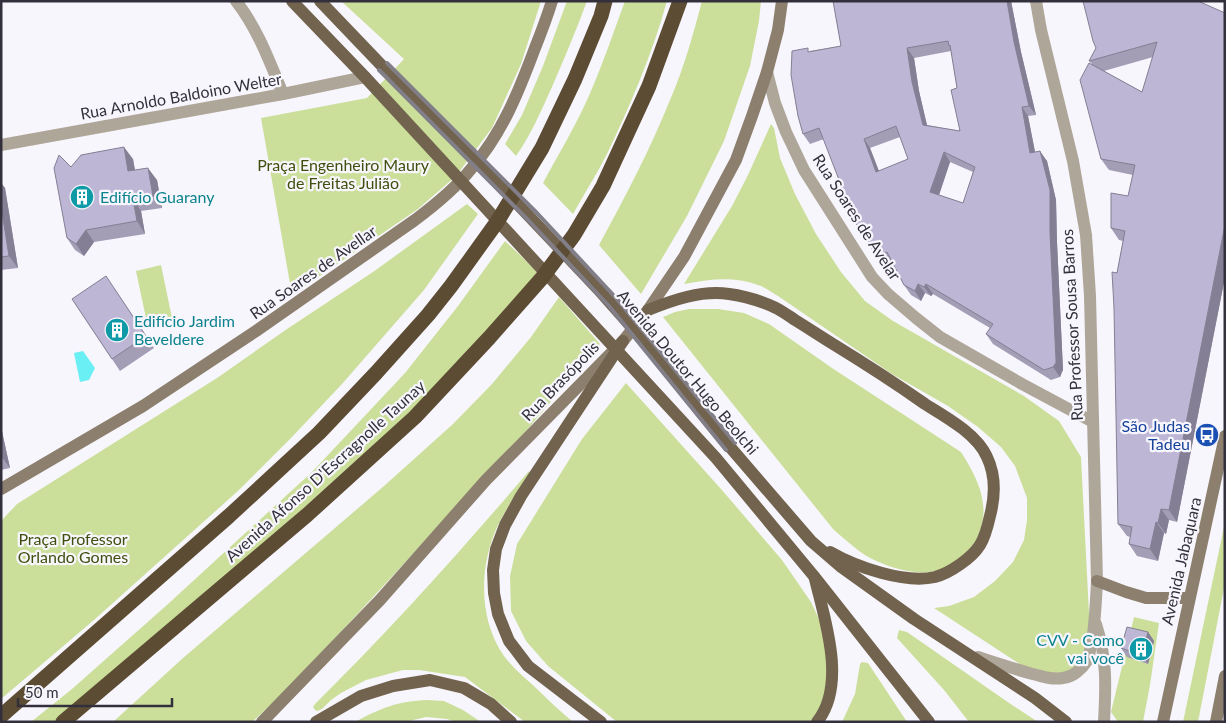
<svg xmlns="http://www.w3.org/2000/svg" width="1226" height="723" font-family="Lato,sans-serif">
<rect width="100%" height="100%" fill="#f8f6fd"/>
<g fill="#cbdf9b">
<path d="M341 1H541L521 64 492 128 456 176 418 209 292 295 261 118 367 98 404 59Z"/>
<path d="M567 1H587C576 31 564 59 552 87 541 111 531 135 516 156L505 144 522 115 543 66Z"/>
<path d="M625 1H667C653 52 630 106 607 154 597 174 584 194 573 214L543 183C558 155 575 127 588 98 602 66 613 34 625 1Z"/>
<path d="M702 1H761L759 21 750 66 724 141 687 216 641 294 599 245C625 197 650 150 670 100 684 68 693 35 702 1Z"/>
<path d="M771 124 774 128 780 158 795 194 816 234 841 272 865 301 893 321 1024 396 1059 421 1081 457 1089 613V637L1084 668 1041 678 934 608 949 606 974 597 995 581 1013 562 1024 540 1027 520V498L1015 466 1001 447 978 427 948 406 892 374 778 296C772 293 765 287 758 285 733 276 710 279 684 284L732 206 748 175Z"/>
<path d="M467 204 478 214 424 290 342 384 292 437 239 490 94 620 1 699V521L17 504 217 378 287 329 373 272Z"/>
<path d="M505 241 539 273 431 394 269 539 135 656 55 722H31L72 689 168 604 312 472 405 373 458 306Z"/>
<path d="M161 265 172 318 147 323 136 271Z"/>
<path d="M559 297 600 344 520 438 289 688 252 722H113L183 658 384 486 453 424 492 384 531 337Z"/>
<path d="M689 309H718L744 313 769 324 832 368 961 452C971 468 981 485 983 504 986 522 976 548 962 559 951 568 930 574 915 572 897 570 874 562 859 551 850 544 841 536 833 529L663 317 675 312Z"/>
<path d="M626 383 721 489 782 560 811 602 825 632 828 686 822 705 810 722H617L548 666 526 641 511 611 510 576 517 544 582 439Z"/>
<path d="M529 471 530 473C519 490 507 507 498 525 479 565 478 619 504 656 513 668 525 678 536 688 548 700 560 711 573 722H525L465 677 419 670H403L366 680 341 693 331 700 322 709 317 711 315 710 313 707 315 704C390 630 460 552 529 471Z"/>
<path d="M1225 522V583L1198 722H1183Z"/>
<path d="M1134 617 1159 623 1150 685 1143 722H1118L1111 712Z"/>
<path d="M899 630 907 632 1012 705 1038 722H969L944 690 897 638Z"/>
<path d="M862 662 868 663 907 722H842L855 694 860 664Z"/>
<path d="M427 700 444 701 463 710 481 722H456L447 719 426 717 405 722H355C381 708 398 701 427 700Z"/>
</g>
<path fill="#69eff4" d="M83 351 95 368 89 380 80 382 74 353Z"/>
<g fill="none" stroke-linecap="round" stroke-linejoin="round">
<g stroke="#afa69a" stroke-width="12">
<path d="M236 1C258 29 270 63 283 94"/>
<path d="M767 72 775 103 786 132 804 170 872 277 888 294 916 318 940 337 1022 384 1093 422"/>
<path d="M1 145 283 94 365 77"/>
<path d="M1096 624C1107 658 1106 686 1104 722"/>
<path d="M978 657C995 663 1012 668 1029 673 1040 676 1052 680 1063 678 1073 677 1082 669 1087 661 1090 655 1090 648 1092 642 1095 622 1096 602 1097 581L1090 296 1086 235 1073 161 1041 30 1036 1"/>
</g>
<g stroke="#8c7f6e" stroke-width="12">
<path d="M1 489 143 406 256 331 415 220C435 205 455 189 471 169 502 134 519 91 535 48 541 33 547 17 552 1"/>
<path d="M1097 581 1126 592 1146 598H1189"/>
<path d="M262 722 380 600 486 480 623 341 648 310 684 257 736 160 752 116 767 72 778 30 782 1"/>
<path d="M1163 722 1225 436"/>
<path d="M1216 722 1225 676"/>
</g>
<g stroke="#72634e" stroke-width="12">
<path d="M292 1 365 77 716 458 813 575 929 722"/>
<path d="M320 1 386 70 491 176 598 289 636 332 730 447 811 541 840 566 914 619 1035 698 1066 722"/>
<path d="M648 310C673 300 701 290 729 294 745 296 761 301 776 308 782 311 789 316 795 320 808 328 820 336 833 344 864 363 895 383 925 404 946 417 977 434 987 457 996 476 995 497 990 516 988 525 985 537 980 545 972 558 950 573 935 577 905 584 856 567 830 552"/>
<path d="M815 579C825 620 847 685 817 722"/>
<path d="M316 722 361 696 393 686 430 680 464 688 491 704 511 722"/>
<path d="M601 722 528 666 509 641 498 614 494 593 493 570 496 549 505 525 521 496 623 341"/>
</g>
<g stroke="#5d4c34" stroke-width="15">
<path d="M1 716 229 516 319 433 376 373 428 315 451 286 497 222 542 148 575 79 601 16 605 1"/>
<path d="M63 722 307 515 415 417 489 338 542 278 574 235 603 186 649 86 680 1"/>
</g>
<g stroke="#817e88" stroke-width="4">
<path d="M387 63 537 213 617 299 735 443"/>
<path d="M379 70 529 221 609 306 726 450"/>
</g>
</g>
<g fill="#a39db6" fill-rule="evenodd">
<path d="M833 1H1011L1021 52 1036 115 1028 116 1035 152 1047 161 1056 200 1057 242 1063 370 1062 372 1060 377 1051 380 993 344 986 334 990 328 933 294 931 296 925 293 921 301 911 295 904 285 892 263 884 267 877 257 841 185 824 139 810 144 803 134 810 51 841 46ZM951 51 957 88 960 131 927 125 919 91 914 58ZM900 137 908 159 879 171 870 148ZM950 162 973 172 963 203 939 195Z"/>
<path d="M1225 13V277L1177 522 1169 520 1166 534 1164 533 1158 561 1137 556 1129 544 1130 537 1127 536 1118 524 1117 273 1123 241 1119 240 1111 228 1128 196 1133 175 1109 170 1101 159 1092 64 1089 61 1096 48ZM1153 57 1142 92 1104 71Z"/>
<path d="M133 159 135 170 157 180 162 208 141 211 145 234 94 242 84 256 75 250 67 238 71 167Z"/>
<path d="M1 183 5 188 18 268 1 270Z"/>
<path d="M114 288 154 348 120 371 72 299Z"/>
<path d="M1 427 10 468 1 470Z"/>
<path d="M1148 632 1154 641 1148 664 1127 657 1121 648Z"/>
</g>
<g fill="#847f94">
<path d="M1007 1H1011L1021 52 1036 115 1029 106 1014 42Z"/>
<path d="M907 48 914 58 919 91 929 134 923 125 912 82Z"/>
<path d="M1022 107 1028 116 1037 162 1030 153Z"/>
<path d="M864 139 870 148 883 182 876 172Z"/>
<path d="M124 147 133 159 137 183 128 171Z"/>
<path d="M1040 151 1047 161 1056 200 1057 242 1063 370 1062 372 1060 377 1053 367Z"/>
<path d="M944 152 950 162 937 201 930 192Z"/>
<path d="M148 168 157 180 162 208 153 196Z"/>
<path d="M1 183 5 188 18 268 9 256 1 206Z"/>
<path d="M133 199 141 211 145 234 137 221Z"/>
<path d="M1225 225V277L1177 522 1169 510Z"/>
<path d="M86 230 94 242 84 256 76 244Z"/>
<path d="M918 284 925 293 921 301 915 291Z"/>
<path d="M926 284 933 294 931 296 924 287Z"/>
<path d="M1 427 10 468 1 456Z"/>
<path d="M1161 509 1169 520 1166 534 1158 523Z"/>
<path d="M1156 522 1164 533 1158 561 1150 549Z"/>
<path d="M1148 632 1154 641 1148 664 1142 655Z"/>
</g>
<g fill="#bdb6d4" stroke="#847f94" fill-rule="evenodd">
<path d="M833 1H1007L1014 42 1029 106 1022 107 1030 153 1040 151 1050 190V232L1056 360V363L1053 367 1044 370 986 334 993 324 926 284 924 287 918 284 915 291 904 285 887 252 877 257 834 188 841 185 819 128 803 134 798 116 791 75 792 51 808 48V52L841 46ZM948 41 949 46 950 45 957 88 951 90 960 131 923 125 912 82 907 48ZM896 126 908 159 876 172 864 139ZM944 152 975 167 963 203 930 192Z"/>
<path d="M1083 1H1198L1225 13V225L1169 510 1161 509 1158 523 1156 522 1150 549 1129 544 1132 527 1118 524 1114 308 1112 272 1117 273 1125 231 1111 228V193L1128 196 1135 165 1101 159 1080 80 1089 63 1142 92 1157 42 1089 61 1096 48 1093 41Z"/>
<path d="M124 147 128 171 148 168 153 196 133 199 137 221 86 230 76 244 67 238 54 168 59 155 71 167 81 155Z"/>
<path d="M1 206 9 256 1 257Z"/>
<path d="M106 276 146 336 112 359 72 299Z"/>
<path d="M1127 627 1148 632 1142 655 1121 648Z"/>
</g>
<defs>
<g id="building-disc" transform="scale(1.25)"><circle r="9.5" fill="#0f9aa8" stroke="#f8f6fd"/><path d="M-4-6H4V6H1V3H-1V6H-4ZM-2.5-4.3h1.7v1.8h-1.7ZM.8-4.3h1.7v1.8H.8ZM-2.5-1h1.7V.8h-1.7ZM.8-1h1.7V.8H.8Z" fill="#fff"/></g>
<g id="bus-disc" transform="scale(1.25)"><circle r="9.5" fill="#1a4fb4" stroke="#f8f6fd"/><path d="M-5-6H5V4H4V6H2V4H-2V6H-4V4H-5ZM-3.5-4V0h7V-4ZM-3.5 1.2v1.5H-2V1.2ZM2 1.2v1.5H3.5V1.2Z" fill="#fff"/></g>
</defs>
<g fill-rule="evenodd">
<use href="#building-disc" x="82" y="197"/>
<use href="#building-disc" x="117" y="330"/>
<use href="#bus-disc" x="1207" y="435"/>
<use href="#building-disc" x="1141" y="649"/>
</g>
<g text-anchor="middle" stroke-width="4.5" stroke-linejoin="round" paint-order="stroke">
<g font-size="16" fill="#33303c" stroke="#f8f6fd">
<text transform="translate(181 96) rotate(-10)" y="6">Rua Arnoldo Baldoino Welter</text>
<text transform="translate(857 217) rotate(57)" y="6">Rua Soares de Avelar</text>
<text transform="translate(313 272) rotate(-35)" y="6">Rua Soares de Avellar</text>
<text transform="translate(1072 325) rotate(-93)" y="6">Rua Professor Sousa Barros</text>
<text transform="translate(688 372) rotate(50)" y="6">Avenida Doutor Hugo Beolchi</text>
<text transform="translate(560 381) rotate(-46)" y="6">Rua Brasópolis</text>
<text transform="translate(325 471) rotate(-42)" y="6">Avenida Afonso D'Escragnolle Taunay</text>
<text transform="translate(1181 561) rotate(-77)" y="6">Avenida Jabaquara</text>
</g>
<g font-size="16" fill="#414f0e" stroke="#f8f6fd">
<text x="343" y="171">Praça Engenheiro Maury<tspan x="343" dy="18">de Freitas Julião</tspan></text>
<text x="73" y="545">Praça Professor<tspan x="73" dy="18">Orlando Gomes</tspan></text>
</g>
<g font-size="16" fill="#0d838f" stroke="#f8f6fd" text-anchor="start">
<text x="100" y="203">Edifício Guarany</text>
<text x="134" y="327">Edifício Jardim<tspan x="134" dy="18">Beveldere</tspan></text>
<text x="1124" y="646" text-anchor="end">CVV - Como<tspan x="1124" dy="18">vai você</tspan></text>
</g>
<g font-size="16" fill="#164399" stroke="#f8f6fd" text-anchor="end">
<text x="1190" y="432">São Judas<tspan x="1190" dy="18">Tadeu</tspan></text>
</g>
</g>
<rect width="1226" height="723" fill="none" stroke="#33303c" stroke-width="5"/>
<path d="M18 698v8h154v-8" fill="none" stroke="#33303c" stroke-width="2.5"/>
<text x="25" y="698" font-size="15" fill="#33303c" stroke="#f8f6fd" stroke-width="4" paint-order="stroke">50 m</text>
</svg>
